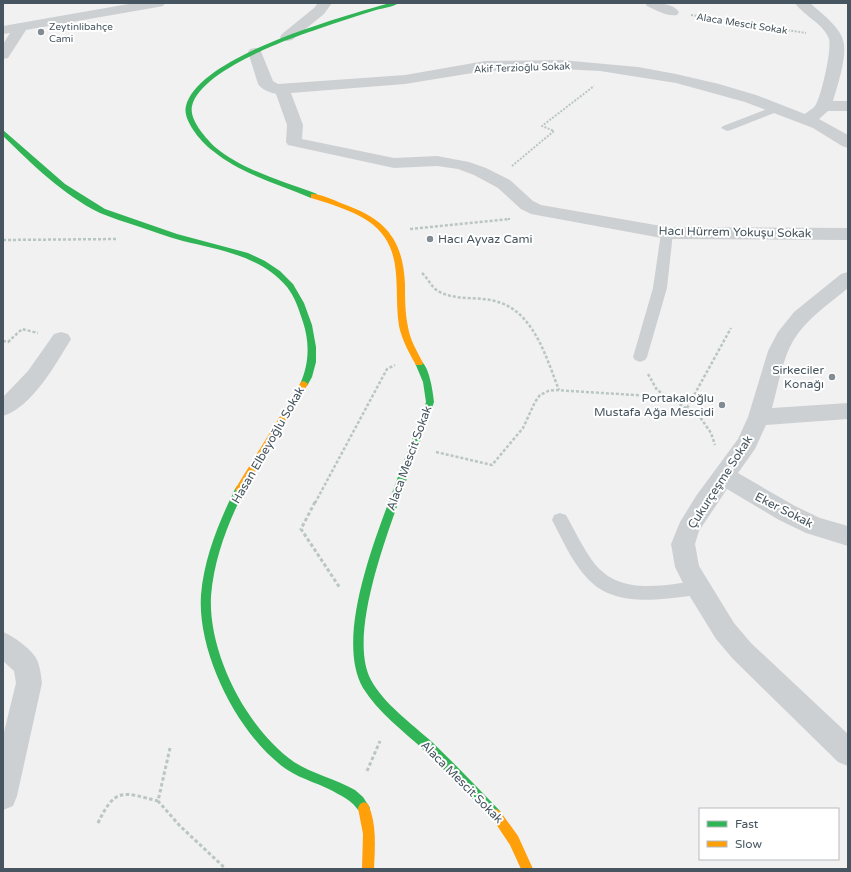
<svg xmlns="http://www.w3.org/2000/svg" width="851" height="872" font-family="'Varela Round',sans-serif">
<rect width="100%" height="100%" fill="#f2f1f1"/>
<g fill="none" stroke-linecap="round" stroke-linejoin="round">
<g stroke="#b9c6c1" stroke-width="2" stroke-dasharray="2 1.5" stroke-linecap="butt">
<path d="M691 15 806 33"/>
<path d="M512 166 554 131 542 126 594 86"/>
<path d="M508 219H510"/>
</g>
<g stroke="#b9c6c1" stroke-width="2.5" stroke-dasharray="3 2" stroke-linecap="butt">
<path d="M410 229 510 219"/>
<path d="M3 240 118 239"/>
<path d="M422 273C428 278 431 287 438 291 457 302 481 295 501 303 535 315 547 360 559 390"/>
<path d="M3 341 8 342 22 329 38 333"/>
<path d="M648 374 657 390 700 417 711 433 715 445"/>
<path d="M687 408 731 328"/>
<path d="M436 452 492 465 523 428 535 402 540 395 548 391 555 390 666 397"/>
<path d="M315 503 387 369 395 365"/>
</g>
<g stroke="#b9c6c1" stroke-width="3" stroke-dasharray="3.5 2.5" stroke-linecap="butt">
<path d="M315 502 301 529 340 588"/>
<path d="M170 748 158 801 180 826 226 869"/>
<path d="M367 771 380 741"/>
<path d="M98 823C115 787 123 792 158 801"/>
</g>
<g fill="#cdd0d2" fill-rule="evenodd">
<path d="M778 105 783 108 782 110 731 130 727 131 721 128 723 126Z"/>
<path d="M667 229 671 230 673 233 667 288 647 357 645 360 640 362 635 360 633 357 653 288 661 233 663 230Z"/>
<path d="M560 513 566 515C575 531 583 548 594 563 620 596 662 585 698 581L704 583 706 588 704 593 698 595C662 599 615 609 587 578 572 562 562 539 552 520L554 515Z"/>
</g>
<g fill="#cdd0d2" fill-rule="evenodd">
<path d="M134 3H165L163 6 158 7 26 30 8 58 3 59V44L10 33 3 34V26Z"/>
<path d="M318 3H332L324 14 292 40 287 41 282 40 280 37 282 34 314 8Z"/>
<path d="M645 3C656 3 672 2 679 12L677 15C667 17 656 10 647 6Z"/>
<path d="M795 3H810C820 12 840 27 843 40 848 55 837 87 833 101H848V111H828L819 119 848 135V148L842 146 813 128 745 102 676 83 600 71 561 69 485 71 405 84 291 93 303 125 302 139 394 158 437 156 469 162 486 168 510 180 533 201 541 205 667 227 848 228V240L667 239 531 214 521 209 498 188 474 175 458 169 437 166 394 168 288 145 286 142 287 125 276 94C269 92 262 90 258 84L248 52 250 49 255 48 260 49 273 81 278 84 405 75 485 61 561 60 638 67 676 74 719 84 756 95 805 114C808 111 813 109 815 106 821 98 832 49 829 39 824 24 804 16 795 3Z"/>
<path d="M848 272V288C829 304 806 319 793 341 782 360 778 387 772 408L848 403V419L766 425 755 449 738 473 795 506 820 518 848 526V546L806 533 779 520 727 489 699 531 695 544 699 566 734 623 751 643 848 734V766L838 762 733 659 716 639 689 595 675 567 671 544 680 522 696 496 738 439 748 417 768 351 778 332 794 312 841 274Z"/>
<path d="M61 332 68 334 71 339C56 364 32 407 3 416V397L28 371 54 334Z"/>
<path d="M3 632C13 636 30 648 36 658 40 665 41 675 42 683L17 796 13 806 3 810V736L16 683 14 671 3 661Z"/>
</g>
<g fill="#30b455" fill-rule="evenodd">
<path d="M390 3H399C393 7 383 8 376 10 357 16 337 22 318 29 287 39 200 71 192 106 189 120 206 138 215 147 244 171 283 181 317 194V198H311C278 184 241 174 213 151 202 143 182 120 186 106 198 56 344 16 390 3Z"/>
<path d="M3 130 65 184 105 209 177 234 248 253 265 261 280 271 293 284 304 303 312 325 316 347V362L312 377 307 386H301L300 384C309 365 310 343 303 322 299 310 295 297 287 287 261 256 220 250 183 241 168 237 153 231 137 226 125 222 112 218 100 213 63 195 32 164 3 136Z"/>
<path d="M419 360C429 363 433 392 434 402 424 430 414 459 404 487 388 532 347 636 371 680 384 704 412 724 432 742 455 764 478 788 500 811L502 815 500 819 496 821 492 819C470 796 447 773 424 750 403 731 378 712 363 688 335 639 374 542 392 493 403 463 415 432 426 402L423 382 415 363Z"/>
<path d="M240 485 243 486 245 489C228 523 214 558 211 596 208 654 247 729 294 762 313 774 336 779 355 790L363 797 370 808 368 812 364 814C359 812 357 808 353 804 349 800 344 797 338 794 322 784 302 780 286 769 239 736 197 654 201 595 204 558 219 522 235 489L237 486Z"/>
</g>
<g fill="#ff9f0a" fill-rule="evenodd">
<path d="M311 194C320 193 338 202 346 205 387 220 403 241 405 284 405 298 405 313 408 327 410 340 417 351 423 363L422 365H416C409 353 402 340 399 326 393 287 406 247 368 221 351 210 331 204 311 198Z"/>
<path d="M304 381 308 384 243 492H237L235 489 237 486 301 382Z"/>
<path d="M364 802 368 804C377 824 375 847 374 869H362L363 834 358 808 360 804Z"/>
<path d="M496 809 500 811 518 836 533 869H521L510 845 490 815 492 811Z"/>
</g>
</g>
<g fill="#828c92" stroke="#fff" stroke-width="1.5">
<circle cx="41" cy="32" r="4"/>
<circle cx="430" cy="239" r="4"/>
<circle cx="832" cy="377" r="4"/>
<circle cx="722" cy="405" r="4"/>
</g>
<g text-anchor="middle" stroke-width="4" stroke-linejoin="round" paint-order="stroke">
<g font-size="10" fill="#46555f" stroke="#fff">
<text transform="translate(742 23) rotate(9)" y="4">Alaca Mescit Sokak</text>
<text transform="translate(522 67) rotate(-2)" y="4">Akif Terzioğlu Sokak</text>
</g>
<g font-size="10" fill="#46555f" stroke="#fff" text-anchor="start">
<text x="49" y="30">Zeytinlibahçe<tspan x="49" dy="12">Cami</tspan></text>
</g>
<g font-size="12" fill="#46555f" stroke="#fff">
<text transform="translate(735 232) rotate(1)" y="4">Hacı Hürrem Yokuşu Sokak</text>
<text transform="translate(268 445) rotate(-60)" y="4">Hasan Elbeyoğlu Sokak</text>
<text transform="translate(409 458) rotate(-70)" y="4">Alaca Mescit Sokak</text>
<text transform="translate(720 482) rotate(-57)" y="4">Çukurçeşme Sokak</text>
<text transform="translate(784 510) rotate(27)" y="4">Eker Sokak</text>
<text transform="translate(462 782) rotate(45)" y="4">Alaca Mescit Sokak</text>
</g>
<g font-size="12" fill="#46555f" stroke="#fff" text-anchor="end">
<text x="438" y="243" text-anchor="start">Hacı Ayvaz Cami</text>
<text x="824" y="374">Sirkeciler<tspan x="824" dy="14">Konağı</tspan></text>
<text x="714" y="402">Portakaloğlu<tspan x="714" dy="14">Mustafa Ağa Mescidi</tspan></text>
</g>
</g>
<rect width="851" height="872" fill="none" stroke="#46555f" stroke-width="8"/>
<rect x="699" y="808" width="140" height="52" fill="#ffffff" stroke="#b5bbbf"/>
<rect x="707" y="821" width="20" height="6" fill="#30b455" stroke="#b5bbbf"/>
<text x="735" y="828" font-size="12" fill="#46555f">Fast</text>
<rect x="707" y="841" width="20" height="6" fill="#ff9f0a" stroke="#b5bbbf"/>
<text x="735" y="848" font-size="12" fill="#46555f">Slow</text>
</svg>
